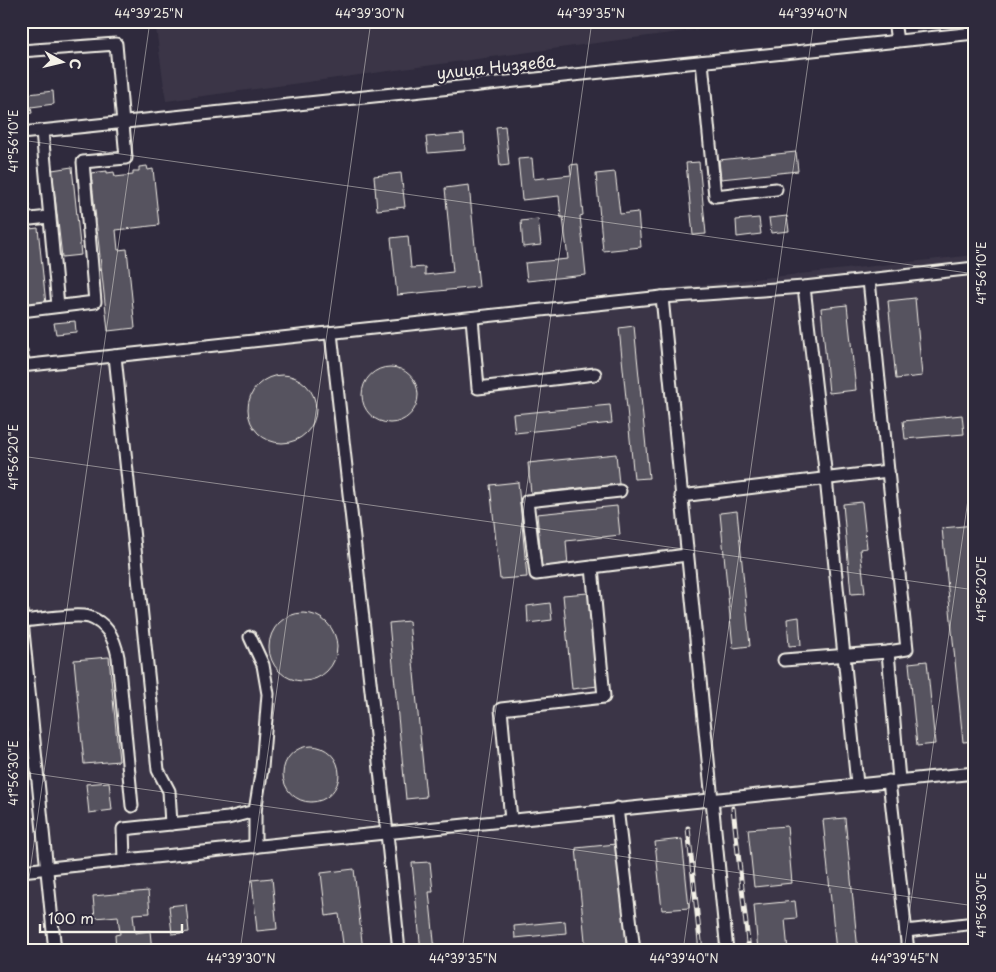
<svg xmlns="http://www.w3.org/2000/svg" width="996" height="972" font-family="'Playpen Sans',sans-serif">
<rect width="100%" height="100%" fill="#2f2a3d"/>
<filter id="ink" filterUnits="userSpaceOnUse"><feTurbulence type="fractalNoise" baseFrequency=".02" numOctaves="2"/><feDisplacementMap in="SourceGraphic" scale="10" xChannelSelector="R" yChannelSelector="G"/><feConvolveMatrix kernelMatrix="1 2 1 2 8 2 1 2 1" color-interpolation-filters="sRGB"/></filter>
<g filter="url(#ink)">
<g fill="#3b3647">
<path d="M155 21H760L166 101Z"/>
<path d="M975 255V951H21V359Z"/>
</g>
<g fill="#56525f" stroke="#f4f1e8">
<path d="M53 91 54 104 31 107 32 113 21 115V95Z"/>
<path d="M505 126 509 165 500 166 496 127Z"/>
<path d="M464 134 465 150 428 153 426 137Z"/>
<path d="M796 152 798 171 721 179 719 160Z"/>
<path d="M532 158 534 179 571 175 570 165 578 164 583 215 580 216 586 275 527 281 525 263 568 259 563 217 561 218 559 196 522 200 518 159Z"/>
<path d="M699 162 706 234 693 235 686 163Z"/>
<path d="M147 166 148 170 153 169 159 225 116 230 118 250 127 249 135 328 108 331 91 173 107 171V173L114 172 115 177 133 175V171H139V167Z"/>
<path d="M72 167 81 255 62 257 52 170Z"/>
<path d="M615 172 620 214 638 212 641 247 603 251 596 174Z"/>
<path d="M401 173 405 207 377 210 374 176Z"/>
<path d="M27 183 30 207 21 208V184Z"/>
<path d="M469 185 479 287 397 295 391 238 408 236 411 268 425 267V275L453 272 445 188Z"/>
<path d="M787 216 789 231 771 233 769 218Z"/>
<path d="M759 218 761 234 737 237 736 220Z"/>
<path d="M538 219 541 245 523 247 521 221Z"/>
<path d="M38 228 46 304 25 306 21 272V230Z"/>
<path d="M915 298 922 376 896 379 888 301Z"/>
<path d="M847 305 856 390 829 393 821 308Z"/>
<path d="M75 321 76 332 56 334 54 323Z"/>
<path d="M634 326 649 478 634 479 619 328Z"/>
<circle cx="390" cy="395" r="28"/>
<circle cx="282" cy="409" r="34"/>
<path d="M610 405 612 423 515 433 513 414Z"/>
<path d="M962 415 964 434 905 439 903 421Z"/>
<path d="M616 454 619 484 531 493 528 463Z"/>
<path d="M518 482 527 577 500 579 490 485Z"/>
<path d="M862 502 867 548 860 549 865 593 851 594 843 504Z"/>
<path d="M617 506 620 535 566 541 568 566 542 568 537 514Z"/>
<path d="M737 511 750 646 733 648 720 513Z"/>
<path d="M975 525V741L963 742 942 528Z"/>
<path d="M588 593 598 686 572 689 563 595Z"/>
<path d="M550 603 552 620 528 623 527 606Z"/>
<circle cx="303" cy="647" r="34"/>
<path d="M799 617 801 645 789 646 787 619Z"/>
<path d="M409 621 426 797 406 799 389 623Z"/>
<path d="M109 657 119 761 84 764 74 660Z"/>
<path d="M927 661 935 744 917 746 909 663Z"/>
<circle cx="311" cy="774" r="28"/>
<path d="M109 782 112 810 89 813 86 784Z"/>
<path d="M845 818 858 951H836L823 820Z"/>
<path d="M787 826 792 883 754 887 748 829Z"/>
<path d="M682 839 689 908 662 910 655 842Z"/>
<path d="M616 844 627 951H586L576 848Z"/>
<path d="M430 862 433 892H429L435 951H421L412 863Z"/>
<path d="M354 869 363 951H344L339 914 326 916 321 873Z"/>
<path d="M272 878 277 929 257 931 252 880Z"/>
<path d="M148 891 150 913 133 914 135 933 150 931 152 951H116L115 935 120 934 118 916 95 918 93 896Z"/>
<path d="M795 901 797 918 785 919 788 951H758L754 905Z"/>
<path d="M186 904 189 932 172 934 169 906Z"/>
<path d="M565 921 566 933 515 938 514 926Z"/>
</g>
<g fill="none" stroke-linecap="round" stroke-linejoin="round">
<g stroke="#f4f1e8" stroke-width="15">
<g id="minor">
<path d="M894 21 897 41"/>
<path d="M21 51 116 44 126 158 83 162 95 302 21 311"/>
<path d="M702 62 715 196 776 189"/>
<path d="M42 131 58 306"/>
<path d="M21 133 975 33"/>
<path d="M21 220 49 217"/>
<path d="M804 287 826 478 857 784"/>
<path d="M662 297 727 951"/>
<path d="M472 318 478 388 595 374"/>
<path d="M331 333 387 833 399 951"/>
<path d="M21 352 23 365"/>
<path d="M115 356 158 770 169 791 171 824"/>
<path d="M21 366 662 297 804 287 975 268"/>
<path d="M681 496 888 471"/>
<path d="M592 567 536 574 527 501 620 491"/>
<path d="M21 611 55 951"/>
<path d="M22 621C38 620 75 613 89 617 107 623 115 640 118 657L132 806"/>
<path d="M250 637 263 665 268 694 262 768 255 811V847"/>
<path d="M888 652 899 780"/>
<path d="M784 660 888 652 907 649 888 471 869 280"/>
<path d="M889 781 908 951"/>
<path d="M617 808 634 951"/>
<path d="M511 820 501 709 604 697 592 567 687 555"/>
<path d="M124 860 123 829 228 818 255 811"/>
<path d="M21 871C339 838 657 803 975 773"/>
<path d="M906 931 975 923"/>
</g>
</g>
<use href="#minor" stroke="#2f2a3d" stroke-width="11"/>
<g stroke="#f4f1e8" stroke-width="5">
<g id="rail">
<path d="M733 808 749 951"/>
<path d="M688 828 701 951"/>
</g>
</g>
<use href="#rail" stroke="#2f2a3d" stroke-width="3" stroke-dasharray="9" stroke-linecap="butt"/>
</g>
</g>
<path fill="none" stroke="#f4f1e8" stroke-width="1" stroke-opacity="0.45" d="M21 140 975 274M21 456 975 590M21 772 975 906M21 935 150 21M240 951 371 21M462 951 592 21M683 951 814 21M904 951 975 450"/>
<g text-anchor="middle" stroke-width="4.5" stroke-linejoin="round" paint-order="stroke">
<g font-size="16" fill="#f4f1e8" stroke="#2f2a3d">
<text transform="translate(496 67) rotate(-6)" y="6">улица Низяева</text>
</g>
</g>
<rect width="996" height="972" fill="none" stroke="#2f2a3d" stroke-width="55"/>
<g transform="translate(62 62) rotate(98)" stroke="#2f2a3d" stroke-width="4" paint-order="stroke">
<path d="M0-4L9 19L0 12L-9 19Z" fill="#f4f1e8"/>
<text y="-8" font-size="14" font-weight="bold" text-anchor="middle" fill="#f4f1e8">С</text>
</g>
<path d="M40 924v8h142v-8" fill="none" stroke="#f4f1e8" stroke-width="2.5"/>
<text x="48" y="924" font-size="15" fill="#f4f1e8" stroke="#2f2a3d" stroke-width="4" paint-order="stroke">100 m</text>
<rect x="28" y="28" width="940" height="916" fill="none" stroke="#f4f1e8" stroke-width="2"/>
<g font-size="12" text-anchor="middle" fill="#f4f1e8">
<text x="149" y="18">44°39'25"N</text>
<text x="370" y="18">44°39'30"N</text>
<text x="591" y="18">44°39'35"N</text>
<text x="813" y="18">44°39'40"N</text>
<text transform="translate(14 141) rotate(-90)" y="4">41°56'10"E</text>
<text transform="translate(982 273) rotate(-90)" y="4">41°56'10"E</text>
<text transform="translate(14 457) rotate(-90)" y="4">41°56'20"E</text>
<text transform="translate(982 589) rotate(-90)" y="4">41°56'20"E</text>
<text transform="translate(14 773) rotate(-90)" y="4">41°56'30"E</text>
<text transform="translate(982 905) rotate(-90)" y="4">41°56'30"E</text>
<text x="241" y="963">44°39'30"N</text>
<text x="463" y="963">44°39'35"N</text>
<text x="684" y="963">44°39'40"N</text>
<text x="905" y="963">44°39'45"N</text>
</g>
</svg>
